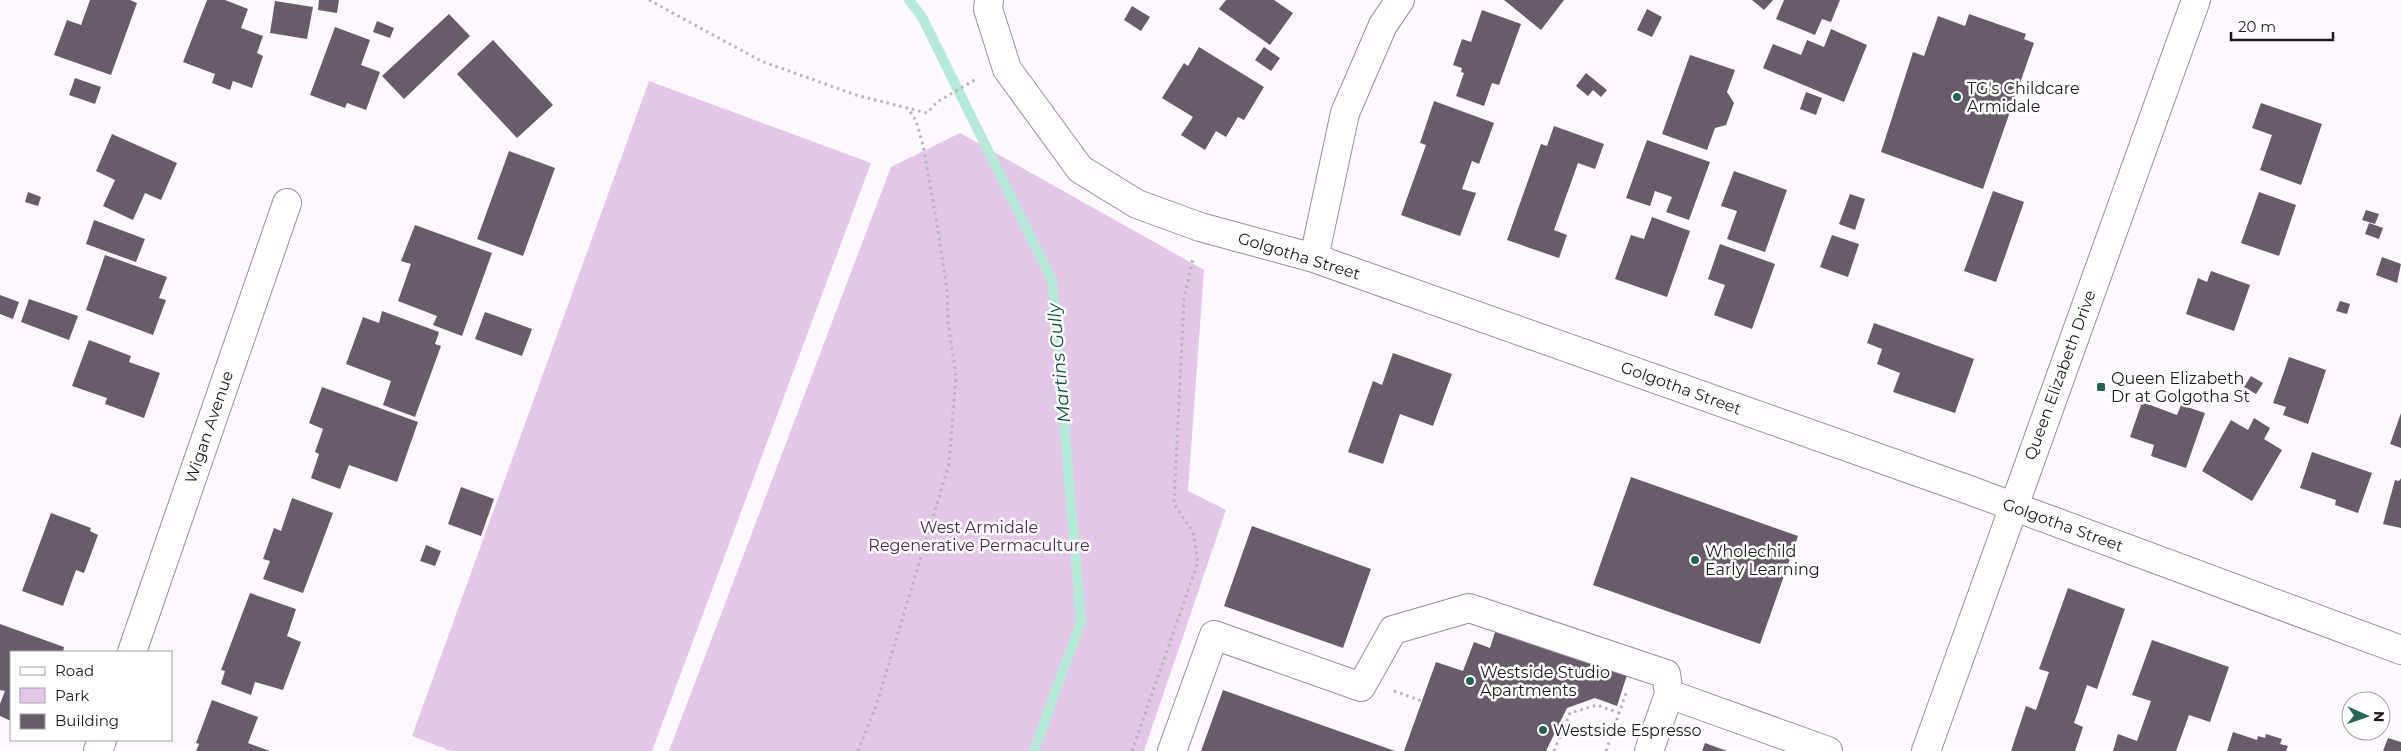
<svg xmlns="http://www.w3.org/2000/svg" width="2401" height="751" font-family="Montserrat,sans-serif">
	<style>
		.green { fill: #e4c6e9 }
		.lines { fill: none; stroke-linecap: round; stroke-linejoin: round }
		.stream { stroke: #b5ead8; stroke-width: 10 }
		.building { fill: #695c6a }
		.minor-casing { stroke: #9a8c9c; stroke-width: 30 }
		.path { stroke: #b9b3ba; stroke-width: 3; stroke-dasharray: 2.5 4; stroke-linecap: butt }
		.minor { stroke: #fff; stroke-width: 28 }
		.poi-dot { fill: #236453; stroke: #fff; stroke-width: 2 }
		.labels { text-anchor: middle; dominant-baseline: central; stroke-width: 5; stroke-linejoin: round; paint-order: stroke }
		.poi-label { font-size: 16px; fill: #1d181e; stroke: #fff; text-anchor: start }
		.street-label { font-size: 16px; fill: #1d181e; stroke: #fff }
		.park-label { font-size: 16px; fill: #4e2754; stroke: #fff }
		.water-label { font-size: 18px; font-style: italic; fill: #044e3e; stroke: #fff }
	</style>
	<rect width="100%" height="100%" fill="#fdf7fe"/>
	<path class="green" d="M649,81L871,163L652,751H451L412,736Z
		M960,133L1204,270L1188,491L1226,510L1144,751H669L891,167Z"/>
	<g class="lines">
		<path class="stream" d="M909,0L922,17L1052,280L1081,621L1034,751"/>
	</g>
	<path class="building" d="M90,0H130L137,3L111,75L54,55L67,20L81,25Z
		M207,0H225L248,9L241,28L263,36L257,53L263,56L252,88L233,81L230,90L212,83L215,74L183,62Z
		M319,0H339L337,13L318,10Z
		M1226,0H1274L1293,13L1270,45L1219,9Z
		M1504,0H1564L1541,30Z
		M1752,0H1773L1764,10Z
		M1784,0H1840L1831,22L1822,19L1815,35L1776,19Z
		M275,1L313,7L307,39L270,33Z
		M1132,6L1150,17L1141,31L1124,20Z
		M1647,9L1662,17L1652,37L1637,30Z
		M1482,10L1521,24L1499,85L1492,83L1484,106L1456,96L1464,73L1461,72L1462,68L1453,65L1462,39L1471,42Z
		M449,14L470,36L404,99L382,76Z
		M1969,14L2026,34L2024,39L2034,43L1983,189L1881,152L1913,52L1924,56L1938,16L1965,26Z
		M377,21L394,28L390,38L373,32Z
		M335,27L370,40L361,65L380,72L366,110L347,103L345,108L310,95Z
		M1831,29L1867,45L1844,102L1763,68L1773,44L1801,55L1807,40L1824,47Z
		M493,40L553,105L517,138L457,74Z
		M1199,47L1264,87L1244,120L1238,117L1226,137L1216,131L1205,150L1181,135L1193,117L1162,98L1184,63L1188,66Z
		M1264,47L1280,58L1271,71L1255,60Z
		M1690,55L1735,70L1727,92L1734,103L1726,125L1715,128L1707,150L1662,134Z
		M1586,73L1607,90L1601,97L1593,90L1588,96L1576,86Z
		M75,78L101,87L95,104L69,95Z
		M1806,92L1822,98L1816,115L1800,109Z
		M1434,101L1494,123L1479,164L1472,161L1462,189L1476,193L1460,236L1401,215L1426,145L1420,143Z
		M2261,103L2322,124L2301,185L2260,170L2272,135L2252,128Z
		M1554,126L1604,144L1595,169L1578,163L1554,230L1567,235L1559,258L1507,240L1541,144L1547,146Z
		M112,134L177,163L161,200L145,193L133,220L103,206L115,180L96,171Z
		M1647,140L1710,162L1689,220L1666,212L1672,197L1655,191L1650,206L1626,198Z
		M509,151L555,168L523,256L477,239Z
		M1734,171L1787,190L1765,252L1727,239L1737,211L1721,206Z
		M1993,191L2024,202L1996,282L1964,271Z
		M28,192L41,197L38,206L25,202Z
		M2259,192L2296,205L2279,256L2241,243Z
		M1850,194L1865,199L1855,230L1839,224Z
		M2366,210L2379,214L2375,224L2362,220Z
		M1652,217L1690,231L1667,297L1615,279L1631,235L1644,239Z
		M94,220L145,239L136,262L86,244Z
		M2369,223L2383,228L2379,239L2365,234Z
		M415,225L492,253L462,336L433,325L437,316L398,301L411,264L401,261Z
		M1832,235L1859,244L1848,277L1820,267Z
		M1720,244L1775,264L1752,329L1714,315L1725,285L1708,279Z
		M105,255L167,277L159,298L166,300L153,335L86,310Z
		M2382,257L2401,264L2397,283L2376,275Z
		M2211,271L2250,285L2234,331L2186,314L2198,278L2207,282Z
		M0,295L19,302L13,319L0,314Z
		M29,299L78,316L69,340L21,322Z
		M2340,301L2350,304L2347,314L2336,311Z
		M382,311L439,332L435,344L441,346L415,417L383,405L391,381L346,364L363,317L379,323Z
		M485,312L532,329L522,356L475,339Z
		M1874,323L1974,359L1955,413L1893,392L1900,373L1877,364L1882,349L1867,343Z
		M89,340L131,356L129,362L160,373L144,418L105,404L107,398L72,386Z
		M1393,353L1452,374L1433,426L1400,414L1383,464L1348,452L1373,381L1382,385Z
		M2289,357L2326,370L2308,424L2283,415L2286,407L2273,403Z
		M2251,376L2263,383L2256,394L2244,387Z
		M322,387L418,422L397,482L349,465L340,489L311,478L319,454L315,452L323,429L309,423Z
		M2142,402L2177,415L2181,405L2205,413L2186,468L2151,456L2154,445L2130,437Z
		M2401,413V448L2390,444Z
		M2254,418L2270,428L2264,439L2282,450L2252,501L2202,471L2231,420L2248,430Z
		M2312,452L2372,473L2358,513L2335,505L2336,500L2300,488Z
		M1631,477L1798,536L1760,644L1593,585Z
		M2401,478V528L2383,524L2395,480L2399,481Z
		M461,487L494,499L481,536L448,524Z
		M292,498L333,513L303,593L263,579L270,561L263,559L274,528L281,531Z
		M51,513L91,528L90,531L98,535L84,573L76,570L63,606L22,591Z
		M1252,526L1371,569L1343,648L1224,606Z
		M426,545L441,551L435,566L420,561Z
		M2068,588L2125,609L2097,689L2087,685L2074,723L2083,727L2075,751H2011L2026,706L2036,710L2049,672L2039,669Z
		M250,593L296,609L287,636L301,642L283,690L255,682L251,695L221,684L225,671L221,670Z
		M0,624L64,647L63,652H11V721L0,716V704L5,691L0,690Z
		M1496,629L1627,675L1617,706L1595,698L1567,708L1546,751H1404L1436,662L1463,671L1474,642L1490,648Z
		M2152,640L2229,667L2210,722L2189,715L2176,751H2113L2118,734L2137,741L2151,701L2132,695Z
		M1223,690L1395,751H1201Z
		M212,700L258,717L248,743L270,751H196L199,744L196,743Z
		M2233,732L2257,740L2258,736L2265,738L2266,734L2282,739L2280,744L2288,746L2286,751H2227Z
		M2388,738L2401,742V751H2383Z
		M1705,743L1727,751H1702Z"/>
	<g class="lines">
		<defs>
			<path id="minor" d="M989,0L988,9L1007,69L1080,169L1137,204L1200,227L1314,258L1969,490L2401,650
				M1314,258L1345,113L1383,25L1400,0
				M132,652L287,203
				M1669,694L1828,751
				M98,751L102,740
				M1172,751L1214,635L1361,687L1393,630L1469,608L1666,674L1669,694L1649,751
				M1926,751L2196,0"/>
		</defs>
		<use href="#minor" class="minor-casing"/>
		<path class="path" d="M649,0L761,61L856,95L927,113L937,102L978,78
			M1394,691L1422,701
			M858,751L876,706L949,464L956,376L948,322L947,289L937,224L923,145L916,121L908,108
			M1132,751L1198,562L1193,532L1174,504L1184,299L1193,258
			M1554,751L1570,713L1597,705L1619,713
			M1606,751L1626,693"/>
		<use href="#minor" class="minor"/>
	</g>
	<g class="poi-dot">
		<circle cx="1957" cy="97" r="5"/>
		<rect x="2096" y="382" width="10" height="10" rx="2.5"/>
		<circle cx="1695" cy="560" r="5"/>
		<circle cx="1470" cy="681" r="5"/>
		<circle cx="1543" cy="730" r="5"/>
	</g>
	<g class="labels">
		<g class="poi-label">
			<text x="1967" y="88">TG's Childcare<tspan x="1967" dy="18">Armidale</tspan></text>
			<text x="2111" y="378">Queen Elizabeth<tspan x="2111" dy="18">Dr at Golgotha St</tspan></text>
			<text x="1705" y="551">Wholechild<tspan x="1705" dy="18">Early Learning</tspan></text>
			<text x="1480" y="672">Westside Studio<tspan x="1480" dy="18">Apartments</tspan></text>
			<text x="1553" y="730">Westside Espresso</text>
		</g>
		<g class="street-label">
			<text transform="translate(1299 256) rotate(17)">Golgotha Street</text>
			<text transform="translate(2060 375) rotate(-70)">Queen Elizabeth Drive</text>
			<text transform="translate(1681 388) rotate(20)">Golgotha Street</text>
			<text transform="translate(209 427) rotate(-71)">Wigan Avenue</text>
			<text transform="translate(2063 525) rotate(20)">Golgotha Street</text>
		</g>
		<g class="park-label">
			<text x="979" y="527">West Armidale<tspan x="979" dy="18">Regenerative Permaculture</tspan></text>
		</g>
		<g class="water-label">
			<text transform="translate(1059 363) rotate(-95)">Martins Gully</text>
		</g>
	</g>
	<rect x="10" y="651" width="162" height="90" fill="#ffffff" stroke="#a5a3a5"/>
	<rect x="20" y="667" width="25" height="8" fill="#ffffff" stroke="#a5a3a5"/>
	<text x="55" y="676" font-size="15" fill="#1d181e">Road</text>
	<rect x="20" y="688" width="25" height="15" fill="#e4c6e9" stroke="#a5a3a5"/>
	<text x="55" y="701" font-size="15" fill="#1d181e">Park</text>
	<rect x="20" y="714" width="25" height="15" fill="#695c6a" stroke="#a5a3a5"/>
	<text x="55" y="726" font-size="15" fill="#1d181e">Building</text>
	<g transform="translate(2366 716) rotate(92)"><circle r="24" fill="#ffffff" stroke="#a5a3a5"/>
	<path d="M0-4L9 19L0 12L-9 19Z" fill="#236453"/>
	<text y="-8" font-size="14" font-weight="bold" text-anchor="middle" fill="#1d181e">N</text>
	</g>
	<path d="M2231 32v8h102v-8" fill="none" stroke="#1d181e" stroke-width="2.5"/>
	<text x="2238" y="32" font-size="15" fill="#1d181e" stroke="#ffffff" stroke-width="4" paint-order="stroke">20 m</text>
</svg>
